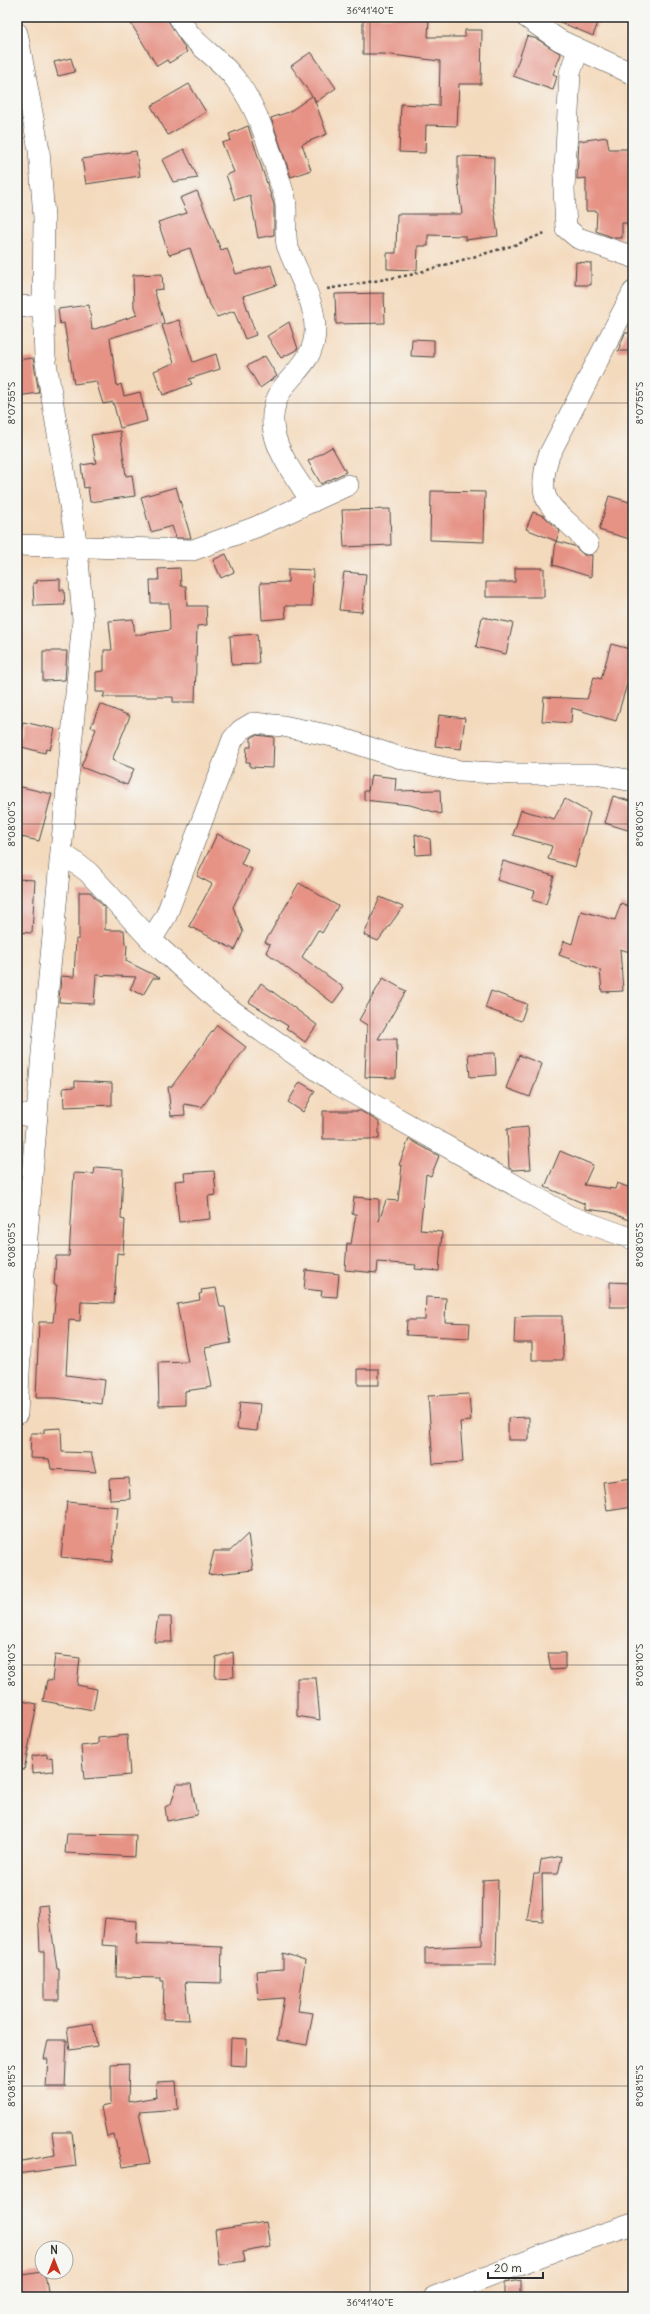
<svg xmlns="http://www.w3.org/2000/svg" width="650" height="2314" font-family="Delius,sans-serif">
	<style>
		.building { fill: #e69386 }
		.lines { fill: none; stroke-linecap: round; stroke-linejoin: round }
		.street-casing { stroke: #494541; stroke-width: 22 }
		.path { stroke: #494541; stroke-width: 2.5; stroke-dasharray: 3 3; stroke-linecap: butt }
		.street { stroke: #fff; stroke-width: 21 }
		.ticks { fill: none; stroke: #2b2b2b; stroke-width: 1; stroke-opacity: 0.45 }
		.neatline { fill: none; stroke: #2b2b2b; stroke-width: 1.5 }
		.ticks-label { font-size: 10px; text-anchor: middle; fill: #2b2b2b }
	</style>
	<rect width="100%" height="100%" fill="#f6f6f2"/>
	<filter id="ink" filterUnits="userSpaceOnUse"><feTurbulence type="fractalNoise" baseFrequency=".025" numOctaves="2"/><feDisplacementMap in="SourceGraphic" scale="8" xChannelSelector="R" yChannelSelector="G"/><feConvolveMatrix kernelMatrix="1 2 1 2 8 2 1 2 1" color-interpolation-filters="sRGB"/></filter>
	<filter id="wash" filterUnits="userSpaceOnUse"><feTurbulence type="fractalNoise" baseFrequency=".012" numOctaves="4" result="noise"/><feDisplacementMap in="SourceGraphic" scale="16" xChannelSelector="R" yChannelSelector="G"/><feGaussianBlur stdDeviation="0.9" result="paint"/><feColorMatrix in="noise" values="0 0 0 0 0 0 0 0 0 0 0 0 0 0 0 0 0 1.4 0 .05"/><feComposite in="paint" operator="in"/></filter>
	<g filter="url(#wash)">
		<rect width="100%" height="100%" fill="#f4dabd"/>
		<g id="blocks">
			<path class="building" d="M127,17H166L187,52L169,63L167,60L157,66Z
				M363,17H429L428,37H465V30H482L481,84H459L457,126L426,125L425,153L399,152L401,104L439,106L440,61L384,54H363Z
				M548,17H600L593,36Z
				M527,36L537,39L561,54L553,74L557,76L553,90L513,76Z
				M311,52L336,88L316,102L313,96L327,134L302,144L311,170L291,177L271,118L289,112L312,96L291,66Z
				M71,58L75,72L58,76L54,62Z
				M189,84L206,112L168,135L151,106Z
				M248,126L274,205V235L258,238L250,195L235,200L226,175L234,172L222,143L231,140L229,134Z
				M607,137L609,149H633L632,223H622V238H614L596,231L597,211H586V178L577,179L579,141Z
				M184,149L198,178L173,182L162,160Z
				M136,151L140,176L86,184L82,159Z
				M458,156L494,157L493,201L498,236L465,240V236L428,235V246H418L417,270L387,269V253H396L397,214H462L458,181Z
				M197,191L221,250L227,248L236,274L271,265L277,285L243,296L256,335L245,339L234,311L217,317L207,299L190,248L169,255L158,222L187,213L180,198Z
				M576,262L591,263V285H575Z
				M162,274L163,289L154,290L164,322L110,338L117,386L121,384L124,396L140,392L147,421L120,428L113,402L103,404L96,381L74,384L64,323L60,324L58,309L89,305L92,330L137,315L134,307L133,275Z
				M384,293L385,323L336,324L335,294Z
				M179,320L193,362L216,354L220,369L189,379L192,384L163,395L154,371L174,363L162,325Z
				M289,322L298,349L281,358L267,336Z
				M625,333H633V351H618Z
				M412,339L434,340V357L411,356Z
				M265,356L277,376L260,388L247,366Z
				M33,358L39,393L17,396V360Z
				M120,431L126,476L132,475L135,496L90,502L88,487L84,488L81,465L96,463L91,435Z
				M332,447L346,472L321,484L308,461Z
				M176,487L191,538H176L172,526L151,532L141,497Z
				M431,491L485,492L484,542L430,540Z
				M609,496L633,503V540L599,530Z
				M390,509L391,545L344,547L342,510Z
				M533,512L544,516L560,531L556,541L526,529Z
				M556,541L574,546L584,555H592L591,577L553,565Z
				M226,554L234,572L221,578L213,560Z
				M180,568L181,586H186L187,606H206L207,625L197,626L195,702H173V697H103L105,692H96V672L104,671V650H112L109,621L133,619L135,635L170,630L169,603H151L150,580H159L158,569Z
				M515,568H544V597H486V582H515Z
				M288,569L313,570L312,606H285L286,618L262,620L260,583L288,582Z
				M344,572L366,574L362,612L339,610Z
				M60,579V590H64L65,605L34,606L33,583H37V580Z
				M482,617L513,623L506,654L476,647Z
				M257,634L259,664L232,665L230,636Z
				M611,644L633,650V664L616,721L572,708L571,723L542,721L544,697L587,699L594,677L601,679Z
				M43,651H67L65,680L43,681Z
				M100,704L130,716L112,760L134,769L127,785L81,767L96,729L91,727Z
				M439,715L465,718L461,749L435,746Z
				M23,722L55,729L50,750L46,749L45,753L18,746Z
				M256,735L274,737L273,768L250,767V762H246L247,747H251V738Z
				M371,775L396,778L395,791L440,790L441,814L410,805L364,800V791H368Z
				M17,786L52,794L39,841L17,836Z
				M613,796L633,802V823L631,831L605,823Z
				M565,799L590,813L575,867L548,859L552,846L513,835L521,810L554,819Z
				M217,834L248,849L241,864L252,869L233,907L243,932L235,950L189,926L212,884L197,876Z
				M415,834L430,839L431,854L416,855Z
				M503,861L554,876L546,904L532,900L535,891L497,880Z
				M17,879L35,880L32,933L17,932Z
				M299,883L338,906L322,933L318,930L302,957L344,988L333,1003L266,952L270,945L265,942Z
				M79,892H90L105,908V930H124L125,944L127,945L126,961L160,978H153L143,995L130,989L136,977L96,975L94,1004L59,1002L61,976L74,977L76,939H79Z
				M380,897L403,907L378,941L364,935Z
				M621,903L633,908V953L620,949L623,991L602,992L600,970L559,955L564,941L572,944L581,911L615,920Z
				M383,978L406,991L378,1039H397L396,1078L365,1077L367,1025L359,1020Z
				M261,983L317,1025L305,1042L286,1028L288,1026L249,1002Z
				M491,991L527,1004L521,1021L485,1008Z
				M217,1025L246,1047L202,1107L184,1104L185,1115L171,1116L168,1087L172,1086Z
				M495,1053L496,1075L470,1077L468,1054Z
				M519,1055L542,1064L530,1097L506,1088Z
				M75,1081L112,1083V1105L64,1107L63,1088L75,1087Z
				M300,1082L315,1091L303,1112L288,1102Z
				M323,1111H361L379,1122V1139H323Z
				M528,1127L531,1169L513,1170L509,1168L507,1129Z
				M409,1139L439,1156L431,1176L426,1174L420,1230L442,1232L439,1271L415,1269L416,1265L378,1262L377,1273L345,1270L347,1243L351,1244L356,1214H352L354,1197L379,1199V1221L386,1200L398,1201L402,1166L399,1165Z
				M560,1151L593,1165L584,1185L615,1189L617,1183L633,1189V1222L610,1212L585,1209V1204L545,1187Z
				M95,1167L123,1169L121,1219L125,1220L123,1254L117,1253L114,1303L81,1302L80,1321L69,1320L66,1375L105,1380L102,1404L55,1398H36L39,1322H53L57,1285H54L56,1256H69L74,1173L94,1174Z
				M214,1171L216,1195L208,1196L210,1219L179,1222L175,1181L185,1180L184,1173Z
				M306,1270L339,1274L337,1297L321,1296L322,1291L304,1289Z
				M610,1282L633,1283V1307H610Z
				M216,1288L220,1307H225L231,1343L205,1348L212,1387L185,1391V1405L159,1406L158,1363L188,1362L177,1304L200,1300L199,1294L202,1293L201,1290Z
				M426,1297L446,1298L445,1322L470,1323L469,1338L406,1335L407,1320H425Z
				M532,1316H562L563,1360H532V1343H514L515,1317Z
				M358,1369H379V1385H358Z
				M469,1394L471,1421L460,1422L463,1462L433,1464L428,1396Z
				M240,1402L260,1404L257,1431L237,1429Z
				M529,1417V1440H508V1418Z
				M61,1428L62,1452L91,1453L96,1472L51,1469L49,1459L30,1458L31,1433H44V1429Z
				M129,1478L130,1499L110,1500L109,1479Z
				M633,1478V1507L607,1511L603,1482Z
				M67,1502L118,1507L112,1562L61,1557Z
				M248,1534L253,1570L208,1575L214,1551H230Z
				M158,1617H171L172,1642H154Z
				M233,1652L234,1677L215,1678L216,1657Z
				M548,1653H565V1669L551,1670Z
				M55,1655L80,1658L77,1685L97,1689L93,1710L43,1701L47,1680L52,1681Z
				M297,1678H316L320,1720L297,1716Z
				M17,1700L37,1704L24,1770L17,1769Z
				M127,1735L130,1775L84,1779L81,1746L98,1744V1738Z
				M47,1754V1758L52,1757L53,1771L33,1773L32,1756Z
				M177,1784H191L197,1815L167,1821L165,1807L171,1804Z
				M67,1834L136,1835L135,1857L65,1853Z
				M562,1856L558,1874H542L543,1921L527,1920L534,1874H539L541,1860Z
				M498,1879L496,1965H425V1948L482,1945L483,1880Z
				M48,1905L57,1969H59V2000H44V1951H40L38,1906Z
				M105,1918L137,1921L136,1944L222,1947L221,1983L185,1982L189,2020L163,2019L164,1981H161V1978L116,1977L117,1946L102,1945Z
				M283,1953L305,1960L298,2011L313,2013L307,2045L277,2040L284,1998L258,2000L256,1971L283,1969Z
				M93,2023L97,2046L70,2050L67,2027Z
				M231,2038L247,2039L246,2066L230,2065Z
				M48,2040H67L65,2087H46L48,2059H44Z
				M129,2063L128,2102L157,2097L156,2082L176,2081L178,2109L139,2112L150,2163L122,2167L114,2135L107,2137L101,2107L111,2105V2064Z
				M52,2132H72L76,2166L17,2174V2162L55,2155Z
				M266,2222L270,2247L243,2252L245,2261L219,2265L215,2230Z
				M42,2272V2275L45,2274L49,2297H17V2276Z
				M521,2280V2295L504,2296V2283Z"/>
		</g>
	</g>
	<g filter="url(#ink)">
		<use href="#blocks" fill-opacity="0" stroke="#494541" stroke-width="1"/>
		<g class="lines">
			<defs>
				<path id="street" d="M179,17C192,46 218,55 236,80C262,114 272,158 285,198C288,214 284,229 287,245C298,276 320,307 314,341C310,360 297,370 286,384C253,425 289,467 312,502
					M526,17L559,40L633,74
					M17,33L39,150L44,218L43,305L45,357L77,547L83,620L43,1041L24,1273L17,1414
					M578,50L570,73L564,189L566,228L578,238L633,257
					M17,307L43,305
					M588,544C558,506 532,510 549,455L633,292
					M17,545L193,550L256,527L348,485
					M61,852L88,872L151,940L217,1000L337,1084L569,1216L633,1239
					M151,940L166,916L233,739L241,730L253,723L283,726L337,737L404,759L460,771L514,774H595L633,781
					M17,1114L37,1117
					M434,2297L567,2246L633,2224"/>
			</defs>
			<use href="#street" class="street-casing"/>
			<path class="path" d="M327,289L410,275L518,244L547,232"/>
			<use href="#street" class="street"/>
		</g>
	</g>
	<path class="ticks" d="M370,17V2297M17,403H633M17,824H633M17,1245H633M17,1665H633M17,2086H633"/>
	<rect width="650" height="2314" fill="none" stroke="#f6f6f2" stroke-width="44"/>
	<g transform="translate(54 2260)"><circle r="19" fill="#f6f6f2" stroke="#a5a5a2"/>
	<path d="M0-3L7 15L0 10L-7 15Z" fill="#c8321e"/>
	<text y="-6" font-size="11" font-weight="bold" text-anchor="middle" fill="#2b2b2b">N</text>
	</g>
	<path d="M488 2272v6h55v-6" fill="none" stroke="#2b2b2b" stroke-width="2"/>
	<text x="494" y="2272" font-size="12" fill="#2b2b2b" stroke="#f6f6f2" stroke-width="3" paint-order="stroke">20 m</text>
	<rect x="22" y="22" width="606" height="2270" class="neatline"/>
	<g class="ticks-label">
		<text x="370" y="14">36°41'40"E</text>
		<text transform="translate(11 403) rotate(-90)" y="4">8°07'55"S</text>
		<text transform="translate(639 403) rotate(-90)" y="4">8°07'55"S</text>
		<text transform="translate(11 824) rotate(-90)" y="4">8°08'00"S</text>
		<text transform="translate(639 824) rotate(-90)" y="4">8°08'00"S</text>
		<text transform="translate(11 1245) rotate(-90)" y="4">8°08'05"S</text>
		<text transform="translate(639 1245) rotate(-90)" y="4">8°08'05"S</text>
		<text transform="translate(11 1665) rotate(-90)" y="4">8°08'10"S</text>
		<text transform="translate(639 1665) rotate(-90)" y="4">8°08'10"S</text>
		<text transform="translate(11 2086) rotate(-90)" y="4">8°08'15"S</text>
		<text transform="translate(639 2086) rotate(-90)" y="4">8°08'15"S</text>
		<text x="370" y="2306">36°41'40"E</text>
	</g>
</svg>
